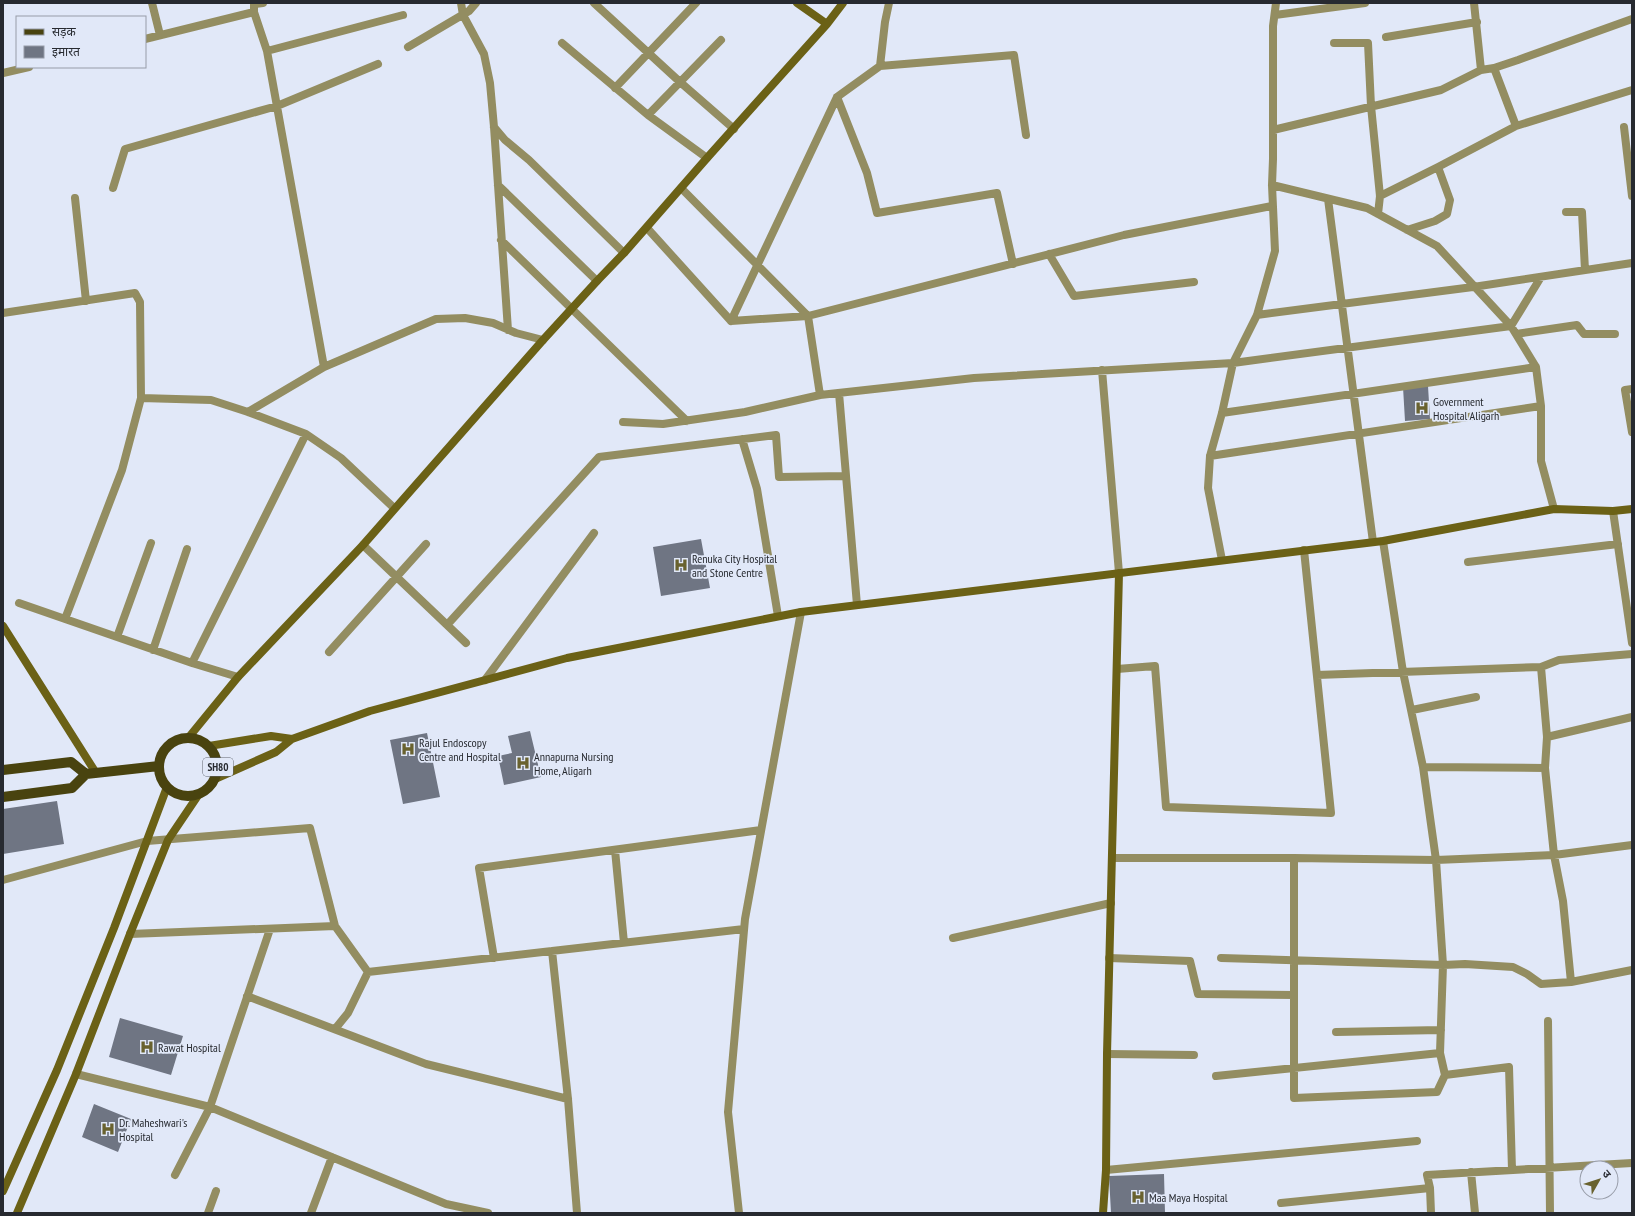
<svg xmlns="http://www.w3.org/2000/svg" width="1635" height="1216" font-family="'PT Sans Narrow','Noto Sans Devanagari',sans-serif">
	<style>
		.building { fill: #6f7583 }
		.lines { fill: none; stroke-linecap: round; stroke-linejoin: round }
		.street { stroke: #938d61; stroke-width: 8 }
		.secondary { stroke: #6b6116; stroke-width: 8 }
		.primary { stroke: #49430f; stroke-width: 10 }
		.labels { text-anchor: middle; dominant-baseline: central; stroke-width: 3.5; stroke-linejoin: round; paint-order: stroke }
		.shield { fill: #e1e8f8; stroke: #5f636c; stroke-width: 1 }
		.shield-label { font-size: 11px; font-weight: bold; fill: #272a30 }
		.poi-label { font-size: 12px; fill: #272a30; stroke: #e1e8f8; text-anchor: start }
	</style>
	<rect width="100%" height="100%" fill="#e1e8f8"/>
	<path class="building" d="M1428,386L1430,419L1405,421L1403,387Z
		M701,539L710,588L661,596L653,547Z
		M530,731L541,777L504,785L498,756L512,753L508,736Z
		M427,733L440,797L403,804L390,740Z
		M57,801L64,844L3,854V809Z
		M120,1018L183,1036L171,1075L109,1057Z
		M94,1104L131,1119L118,1152L82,1137Z
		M1164,1174L1165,1213H1111L1109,1176Z"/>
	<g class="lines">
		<path class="street" d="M152,3L160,35
			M254,3V12L267,51L324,367L436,319L465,318L493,323L516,333L543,340
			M461,3L463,15L484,54L490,83L494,127L508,330
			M594,3L680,82L734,129
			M1474,3L1481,70
			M255,4L263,3
			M1275,15L1365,3
			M1386,37L1477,22
			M145,39L254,12
			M562,43L648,115L707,158
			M1334,43H1368L1371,106L1380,196L1378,214
			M408,47L469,11L476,3
			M267,51L403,15
			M880,66L1014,55L1026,135
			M1494,68L1516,126
			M3,73L29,67
			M615,88L696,3
			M837,97L867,173L877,213L997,193L1013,264
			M648,115L721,40
			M494,127L505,140L529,160L624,253
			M1624,127L1632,196
			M1273,130L1441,90L1481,70L1494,68L1518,60L1632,19
			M498,185L597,281
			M1272,185L1367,208L1437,246L1511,326L1536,367L1541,406V461L1554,509
			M113,188L125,149L277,106L378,64
			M681,188L808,316L820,395
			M1380,196L1438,167L1516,126L1632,90
			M75,198L86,301
			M1328,199L1373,542
			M1566,212H1582L1585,270
			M647,228L731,321L837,97L880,66L885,22L889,3
			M1407,230L1435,221L1447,214L1450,200L1438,167
			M501,240L687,421
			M1049,254L1074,296L1194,282
			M3,313L135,293L140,302L141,398L122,470L65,619
			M1257,315L1473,287L1632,263
			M731,321L808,316L1124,235L1272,206
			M1516,334L1577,325L1584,334H1615
			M1102,370L1119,573
			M1632,389L1625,390L1632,432
			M839,393L857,605
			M141,398L211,400L248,412L306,434L341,458L394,508
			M248,412L324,367
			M1222,413L1536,367
			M623,422L663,424L745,412L820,395L974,378L1233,363L1511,326L1541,277
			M742,439L757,489L778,616
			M1210,456L1541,406
			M1613,511L1632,643
			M363,545L466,643
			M1222,560L1208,488L1210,456L1222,413L1233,363L1257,315L1275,251L1272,185L1273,159V26L1276,3
			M1468,562L1618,544
			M19,603L192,663L238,677
			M447,625L599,457L776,435L779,477L846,476
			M117,637L151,543
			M153,650L187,549
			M329,652L426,544
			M192,663L306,434
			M1541,667L1559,660L1632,654
			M1117,669L1155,666L1166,807L1331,813L1304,550
			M1317,675L1541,667L1547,737L1545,768L1554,855L1563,901L1571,982
			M485,680L594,533
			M1412,710L1476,697
			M1547,737L1632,717
			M1423,767L1545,768
			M615,850L624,943
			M1112,858H1294L1436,860L1554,855L1632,845
			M1294,858V1098L1437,1092L1445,1075L1440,1053L1443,965L1436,860L1423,767L1403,672L1383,541
			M3,880L147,841L310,828L335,926
			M130,934L335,926L368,972L744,929
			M953,938L1111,903
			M552,951L568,1099L577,1213
			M494,958L479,868L761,830
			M1109,958L1190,961L1198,994L1294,995
			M1221,958L1443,965L1465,964L1513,967L1527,974L1541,984L1571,982L1632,970
			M247,996L426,1064L568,1099
			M1548,1021L1550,1213
			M335,1029L348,1013L368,972
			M1336,1032L1441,1030
			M1107,1054L1194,1055
			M76,1074L210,1107L446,1204L488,1213
			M1445,1075L1509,1067L1512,1170
			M1216,1076L1440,1053
			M1106,1170L1417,1141
			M1471,1172L1475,1213
			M175,1175L210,1107L270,929
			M1430,1188L1431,1213
			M1281,1203L1430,1188L1427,1175L1632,1163
			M208,1213L216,1191
			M311,1213L332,1157
			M739,1213L728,1112L745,919L801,612"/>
		<path class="secondary" d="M797,3L827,24
			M3,626L96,773
			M189,737L238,677L363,545L543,340L597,281L624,253L707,158L827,24L843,3
			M209,746L271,736L292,739
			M215,779L276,752L292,739L370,711L567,658L801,612L1383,541L1554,509L1613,511L1632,509
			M3,1191L57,1070L114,928L167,787
			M17,1213L76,1074L130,934L168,840L199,794
			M1103,1213L1106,1170L1107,1054L1119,573"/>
		<path class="primary" d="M159 767a29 29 0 1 1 58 0a29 29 0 1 1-58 0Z
			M3,770L71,762L86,774
			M3,797L72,788L86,774L159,766"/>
	</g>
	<defs>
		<symbol id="hospital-bare" viewBox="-9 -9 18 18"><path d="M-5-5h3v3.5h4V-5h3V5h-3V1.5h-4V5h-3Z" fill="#69622f" stroke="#e1e8f8" stroke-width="2.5" paint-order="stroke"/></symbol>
	</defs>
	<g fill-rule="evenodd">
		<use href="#hospital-bare" x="1412" y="398" width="20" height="20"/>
		<use href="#hospital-bare" x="671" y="555" width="20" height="20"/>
		<use href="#hospital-bare" x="398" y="739" width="20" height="20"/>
		<use href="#hospital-bare" x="513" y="753" width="20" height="20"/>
		<use href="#hospital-bare" x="137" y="1037" width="20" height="20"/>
		<use href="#hospital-bare" x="98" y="1119" width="20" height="20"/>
		<use href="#hospital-bare" x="1128" y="1187" width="20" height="20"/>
	</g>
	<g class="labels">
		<rect class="shield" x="203" y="758" width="30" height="18" rx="3"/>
		<g class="shield-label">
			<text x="218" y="767">SH80</text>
		</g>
		<g class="poi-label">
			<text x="1433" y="401">Government<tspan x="1433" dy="14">Hospital Aligarh</tspan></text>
			<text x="692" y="558">Renuka City Hospital<tspan x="692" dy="14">and Stone Centre</tspan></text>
			<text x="419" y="742">Rajul Endoscopy<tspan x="419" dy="14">Centre and Hospital</tspan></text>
			<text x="534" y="756">Annapurna Nursing<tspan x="534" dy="14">Home, Aligarh</tspan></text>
			<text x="158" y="1047">Rawat Hospital</text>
			<text x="119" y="1122">Dr. Maheshwari's<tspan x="119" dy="14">Hospital</tspan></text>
			<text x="1149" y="1197">Maa Maya Hospital</text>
		</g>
	</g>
	<rect width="1635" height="1216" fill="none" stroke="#272a30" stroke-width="8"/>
	<rect x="16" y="16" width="130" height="52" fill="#e1e8f8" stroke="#979ca8"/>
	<rect x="24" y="29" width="20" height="6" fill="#49430f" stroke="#979ca8"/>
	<text x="52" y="36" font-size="12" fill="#272a30">सड़क</text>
	<rect x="24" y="46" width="20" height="12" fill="#6f7583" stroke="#979ca8"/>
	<text x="52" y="56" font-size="12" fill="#272a30">इमारत</text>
	<g transform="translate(1599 1180) rotate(51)"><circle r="19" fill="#e1e8f8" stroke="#979ca8"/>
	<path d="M0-3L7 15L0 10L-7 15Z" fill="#69622f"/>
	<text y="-6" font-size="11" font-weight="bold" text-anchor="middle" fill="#272a30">उ</text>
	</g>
</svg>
